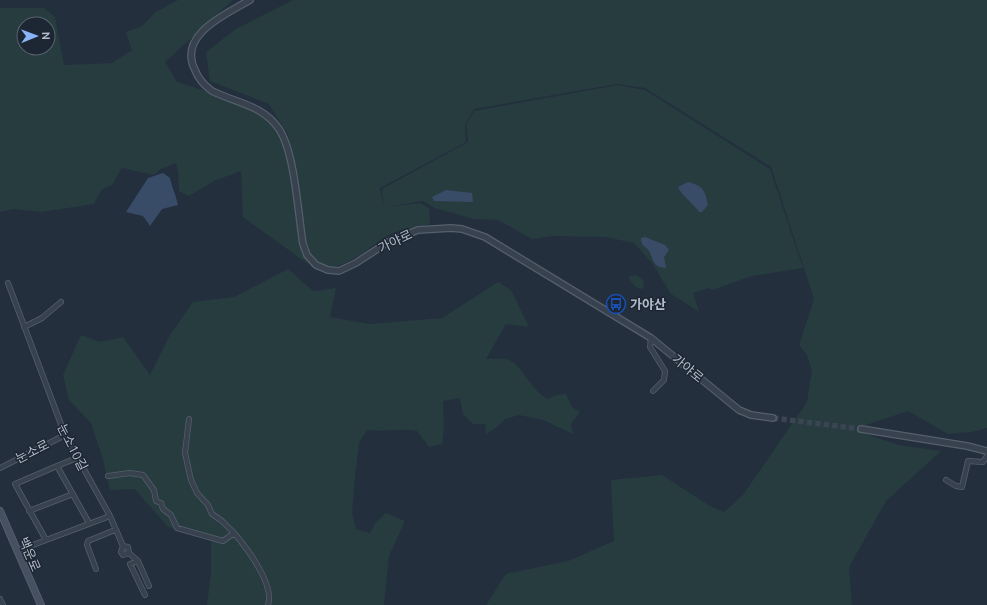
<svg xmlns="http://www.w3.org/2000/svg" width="987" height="605" font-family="Ubuntu,'Noto Sans KR',sans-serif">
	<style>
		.green { fill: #263c3f; fill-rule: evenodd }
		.water { fill: #394c67 }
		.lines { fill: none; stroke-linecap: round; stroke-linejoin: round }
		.tertiary-tunnel { stroke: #3a4453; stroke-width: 5.5; stroke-dasharray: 5.5 3; stroke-linecap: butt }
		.minor-casing { stroke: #565f6c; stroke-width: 6 }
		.tertiary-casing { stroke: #565f6c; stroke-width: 8 }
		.secondary-casing { stroke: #565f6c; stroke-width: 8 }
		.minor { stroke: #38414e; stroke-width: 4.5 }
		.tertiary { stroke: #38414e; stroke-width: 5.5 }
		.secondary { stroke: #465061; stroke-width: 6 }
		.labels { text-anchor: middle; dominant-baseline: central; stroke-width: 3; stroke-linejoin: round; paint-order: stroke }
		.street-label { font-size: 13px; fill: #b4bcc9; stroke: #1d2633 }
		.poi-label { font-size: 13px; font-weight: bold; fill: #b4bcc9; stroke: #1d2633; text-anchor: start }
	</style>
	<rect width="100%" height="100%" fill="#242f3e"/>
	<path class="green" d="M178,0H233L165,62L177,82C204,90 255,106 274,126C293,148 294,211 299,241C301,249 305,256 308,264L243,217L241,171L214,181L189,196L179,191L178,171L176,163L161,169L154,175L122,168L112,185L102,189L94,204L41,212L14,209L0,212V8H44L55,17L64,65L112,63L132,50L126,32L142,26L156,12ZM24,24H48V48H24Z
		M293,0H987V428L972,432L948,434L908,411L863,426L857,431L898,445L941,451L886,501L849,567L852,605H486L506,574L568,561L614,541L611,480L662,475L710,506L724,512L743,495L807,402L812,370L807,355L799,345L814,299L771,167L645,88L617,84L474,109L465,124L466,142L380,188L384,207L382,189L468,142L466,124L474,111L618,85L645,90L770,169L803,268L752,276L712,290L709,288L693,293L699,312L671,294L652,263L634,243L605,237L552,236L532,239L498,220L474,219L435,208L423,201L386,207L420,203L429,208L430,224C418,227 402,228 391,234C363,248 327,294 306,243L288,135L269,104L210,81L206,52L236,29Z
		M288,269L313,291L336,288L330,317L369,324L442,318L498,282L511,290L529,327L506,324L486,359C494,359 504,357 511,361C524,368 531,391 548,399L556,395L566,394L572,407L580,412L571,424L573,434L543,420L519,415L505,419L496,428L486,434L485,424H473L463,414L460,398L443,401L444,428L442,444L429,447L417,431C399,428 384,432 367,430L359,443L355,477L352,513L356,529L370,533L376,522L386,513L405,521L389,556L384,605H207L211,573V539L168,527L135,489L110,490L102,456L91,423L69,400L63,375L81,335L100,342L123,337L150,375L170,335L193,302L234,297Z
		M636,275L644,281L643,289C635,288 631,284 629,276Z"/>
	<path class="water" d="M163,173L170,178C172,188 176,195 178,205L162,209L150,226L143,216L126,212L148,178Z
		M688,182C704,186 705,191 708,205L702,212H699C693,203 682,196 678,187Z
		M446,190L472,193L473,202L434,201L432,197Z
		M645,237L665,245L669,250L664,257L666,268C652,267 654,260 649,251C645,245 641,247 641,238Z"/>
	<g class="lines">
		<path class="tertiary-tunnel" d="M773,418L861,429"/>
		<defs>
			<path id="minor" d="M8,283L65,435L110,516L123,546L121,552L123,555L129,553L128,547L123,546
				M24,327L42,318L61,302
				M651,338L650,347L665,371L664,380L653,391
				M189,419L185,453L191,480L197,493L208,505L212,514L222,521L234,533
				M57,466L77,458
				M0,468L65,435
				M108,476L130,473L143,475L154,490L156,501L161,503L163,509L171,515L177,528L223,541L234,533C247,548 275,585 268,605
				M946,480L956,486L962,487L968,461L983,462L987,456
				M29,511L73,494
				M46,540L15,484L57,466L89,523
				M17,551L110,516
				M129,553L138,561L149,586
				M138,561L130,564L145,595
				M96,569L87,545L88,541L115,530
				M0,599L3,605"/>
			<path id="tertiary" d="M250,0C226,14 177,35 195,70C198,78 205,86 212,91C236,103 263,105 279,129C295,153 298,214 303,244L307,255L316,265L328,270L339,271L356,263L388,242L418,230L451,228L462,229L485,237L651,338L739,410L751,415L773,418
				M861,429L967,446L987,451"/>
			<path id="secondary" d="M0,511L41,605"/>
		</defs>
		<use href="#minor" class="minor-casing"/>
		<use href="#tertiary" class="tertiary-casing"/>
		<use href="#secondary" class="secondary-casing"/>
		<use href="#minor" class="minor"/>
		<use href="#tertiary" class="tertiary"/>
		<use href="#secondary" class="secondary"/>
	</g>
	<defs>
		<symbol id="bus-ring" viewBox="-11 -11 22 22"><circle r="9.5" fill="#1d2633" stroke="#1a4fb4" stroke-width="1.5"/><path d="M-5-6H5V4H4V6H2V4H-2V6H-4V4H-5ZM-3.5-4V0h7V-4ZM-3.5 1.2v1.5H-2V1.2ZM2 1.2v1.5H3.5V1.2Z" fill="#1a4fb4"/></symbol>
	</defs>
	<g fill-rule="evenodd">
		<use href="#bus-ring" x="605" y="293" width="22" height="22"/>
	</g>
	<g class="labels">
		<g class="street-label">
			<text transform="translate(395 241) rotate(-26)">가야로</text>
			<text transform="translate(688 368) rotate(39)">가야로</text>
			<text transform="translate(73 447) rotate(63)">눈소10길</text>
			<text transform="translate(32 451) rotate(-27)">눈소로</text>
			<text transform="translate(30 554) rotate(67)">백운로</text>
		</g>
		<g class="poi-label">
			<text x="630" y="304">가야산</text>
		</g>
	</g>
	<g transform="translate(36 36) rotate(89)"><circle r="19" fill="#1d2633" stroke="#59626f"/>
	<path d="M0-3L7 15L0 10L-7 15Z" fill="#8ab4f8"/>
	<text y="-6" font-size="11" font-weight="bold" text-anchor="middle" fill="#b4bcc9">N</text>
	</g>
</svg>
